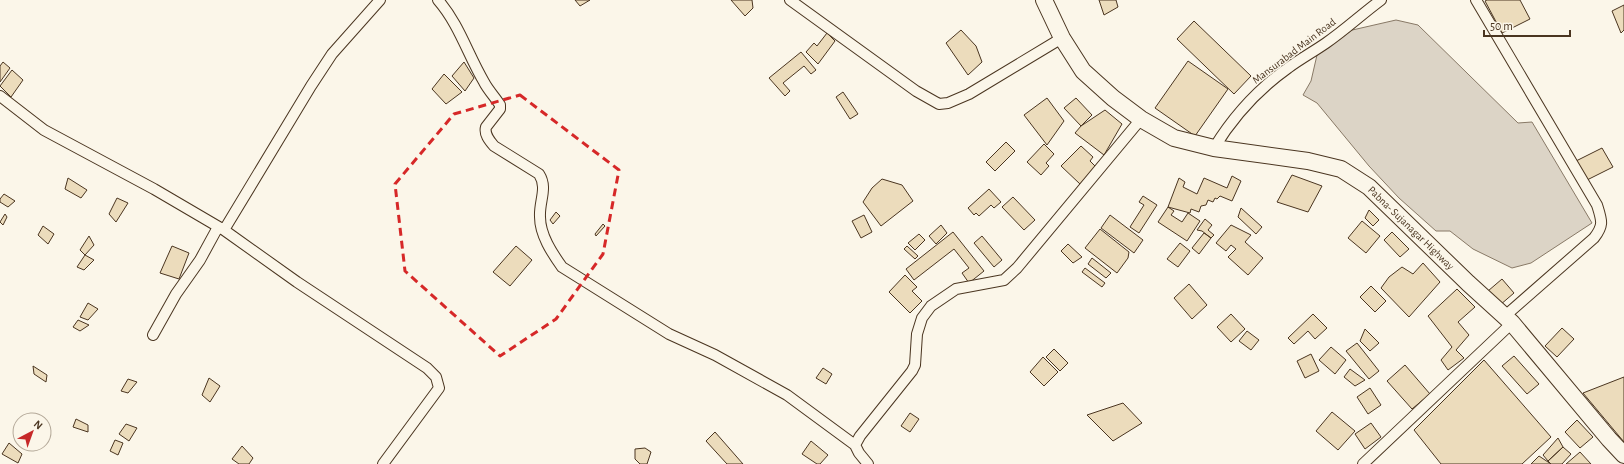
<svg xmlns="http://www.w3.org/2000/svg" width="1624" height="464" font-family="'Alegreya Sans',sans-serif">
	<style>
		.water { fill: #dcd4c6; stroke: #887966 }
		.building { fill: #ecdcbc; stroke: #4a3520 }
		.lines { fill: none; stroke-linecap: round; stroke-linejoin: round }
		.street-casing { stroke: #4a3520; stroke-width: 12 }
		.primary-casing { stroke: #4a3520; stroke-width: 18 }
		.street { stroke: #fbf6e9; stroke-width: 10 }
		.primary { stroke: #fbf6e9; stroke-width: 16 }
		.marked { fill: none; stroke: #d62828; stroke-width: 3; stroke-dasharray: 8 5; stroke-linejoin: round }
		.labels { text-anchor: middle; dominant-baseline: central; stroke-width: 3; stroke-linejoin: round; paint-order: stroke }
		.street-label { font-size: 11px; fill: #4a3520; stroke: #fbf6e9 }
	</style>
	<rect width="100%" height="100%" fill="#fbf6e9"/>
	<path class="water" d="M1396,20L1418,25L1518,123L1532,122L1592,223L1531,263L1512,268L1473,249L1450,231H1436L1399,198L1369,166L1317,103L1303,95L1311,81L1317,55L1348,31Z"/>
	<path class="building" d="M575,0H590L580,6Z
		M731,0H752L753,8L745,16Z
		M1099,0H1116L1118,7L1104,15Z
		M1487,0H1520L1530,19L1502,33L1485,1Z
		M1624,5V30L1621,33L1612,11Z
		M1194,21L1251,76L1234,94L1177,39Z
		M961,30L976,46L982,62L968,75L946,43Z
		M827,33L835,41L818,64L806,52L814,43L817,46Z
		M801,52L816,70L811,74L804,66L783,83L790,91L785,96L769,78Z
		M1188,61L1228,89L1195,136L1155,108Z
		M3,62L10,68L0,82V66Z
		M464,62L474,78L465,91L452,76Z
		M12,70L23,80L11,97L0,86Z
		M444,74L462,92L446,104L432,89Z
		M843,92L858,114L850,119L836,97Z
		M1047,98L1064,121L1047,145L1024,115Z
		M1076,98L1092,115L1081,126L1064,108Z
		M1105,110L1122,124L1104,155L1075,133L1081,126Z
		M1006,142L1015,151L995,171L986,162Z
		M1044,144L1054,154L1046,163L1049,166L1041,175L1027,162Z
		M1081,146L1093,157L1090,161L1096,167L1080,184L1061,166Z
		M1602,148L1613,167L1587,180L1576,161Z
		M1292,175L1322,186L1308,212L1277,202Z
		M1232,176L1241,181L1232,201L1220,196L1217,199L1215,198L1213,202L1208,200L1206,205L1201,206L1199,212L1191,209L1190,213L1168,207L1179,178L1185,182L1183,187L1197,194L1204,178L1227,188Z
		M68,178L87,190L81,198L65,189Z
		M882,179L902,185L913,201L881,226L863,202L872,188Z
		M989,189L1001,202L994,208L991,205L979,216L976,213L974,215L968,208Z
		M4,194L15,201L8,207L0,202V199Z
		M1143,196L1157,205L1139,233L1130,227L1144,205L1139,202Z
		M1013,197L1035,220L1024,230L1002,207Z
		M117,198L128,203L116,222L109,214Z
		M1168,207L1174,211L1171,215L1182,222L1188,213L1200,221L1187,241L1158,222Z
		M1241,208L1262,227L1256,234L1238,217Z
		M1369,210L1379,220L1373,226L1365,218Z
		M556,212L560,216L553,224L550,220Z
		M5,214L7,217L3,225L0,222Z
		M864,215L872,232L861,238L852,221Z
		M1110,215L1143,240L1134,253L1101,228Z
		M1205,219L1212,225L1208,230L1214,235L1211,238L1202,231L1197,230Z
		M1362,221L1380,236L1366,253L1348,238Z
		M603,224L605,226L596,236L595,234Z
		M941,225L947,233L936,244L929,236Z
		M1231,225L1251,235L1245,242L1263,258L1248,275L1228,257L1236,249L1231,245L1226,251L1216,243Z
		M43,226L54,234L48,244L38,235Z
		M1100,229L1129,252L1128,258L1117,273L1085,248Z
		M953,232L984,271L969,283L962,273L969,268L954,249L914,280L906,269Z
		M1392,232L1409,249L1400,257L1384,240Z
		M1204,233L1211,238L1199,254L1192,248Z
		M919,234L925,240L915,250L908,243Z
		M89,236L94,245L85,255L80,250Z
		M982,236L1002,260L994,267L974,243Z
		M1180,243L1190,251L1178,267L1167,259Z
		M1068,244L1082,257L1073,263L1061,251Z
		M172,246L189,253L179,279L160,273Z
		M516,246L532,260L510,286L493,272Z
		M907,246L918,256L915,259L904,249Z
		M85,255L94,260L84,270L77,267Z
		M1092,258L1111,273L1106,278L1088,264Z
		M1423,263L1440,282L1409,317L1381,288L1389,277L1402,267L1413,274Z
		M1085,268L1105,283L1102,287L1082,272Z
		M905,275L917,287L912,291L922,301L910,313L889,292Z
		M1502,279L1514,293L1500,305L1488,291Z
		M1189,284L1207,305L1192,319L1174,298Z
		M1371,286L1386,301L1375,312L1360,297Z
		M1457,289L1475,307L1458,322L1469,335L1456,350L1464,358L1448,370L1441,360L1452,347L1428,316Z
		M88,303L98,309L88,320L80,317Z
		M1231,314L1245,329L1231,342L1217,327Z
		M1313,314L1327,328L1315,339L1308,331L1294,344L1288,338Z
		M78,320L89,325L80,331L73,327Z
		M1562,328L1574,339L1557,357L1545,346Z
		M1365,329L1379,343L1370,351L1360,341Z
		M1247,331L1259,340L1251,350L1239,341Z
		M1357,343L1379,371L1369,379L1346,351Z
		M1331,347L1346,360L1335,374L1319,360Z
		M1054,349L1068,363L1060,371L1046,357Z
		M1311,354L1319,371L1305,378L1297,361Z
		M1514,356L1539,384L1527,394L1502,366Z
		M1043,357L1058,372L1044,386L1030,372Z
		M1484,360L1551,437L1522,464H1441L1414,430Z
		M1405,365L1430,394L1412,409L1387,381Z
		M33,366L47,375L46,382L34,374Z
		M823,368L832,374L826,384L816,378Z
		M1350,369L1365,380L1355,386L1344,377Z
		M1624,377V442L1583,393Z
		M209,378L220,386L210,402L202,395Z
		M128,379L137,382L128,393L121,391Z
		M1370,388L1381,405L1368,414L1357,397Z
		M1123,403L1142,423L1113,441L1087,415Z
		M1332,412L1355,431L1338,450L1316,431Z
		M910,413L919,419L910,432L901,426Z
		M76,419L88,425V432L73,427Z
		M1577,420L1593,437L1580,448L1565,432Z
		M1371,423L1381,437L1365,449L1355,434Z
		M126,424L137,428L129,441L119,434Z
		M715,432L743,464H727L706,441Z
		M1558,438L1563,447L1548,461L1543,455Z
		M115,440L123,443L118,455L110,451Z
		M811,441L828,455L820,464H817L802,454Z
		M9,443L22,454L18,463L2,454Z
		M242,446L253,458L249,464H239L232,459Z
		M1563,447L1571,454L1562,464H1551L1548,461Z
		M645,448L651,452L647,464H640L635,459V449Z
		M1580,452L1591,464H1566Z
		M1539,456L1551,464H1531Z"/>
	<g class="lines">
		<defs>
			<path id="street" d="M380,0L332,54L311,86L224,230L297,282L427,368L436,377L439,388L383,464
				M438,0C459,24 468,55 484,82C488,90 495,97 500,105V109L486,127C484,134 489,140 494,146L539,174C548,188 539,201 540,217C540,235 552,253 562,267L669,334L715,355L787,395L855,445
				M790,0L916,91L939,104L948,103L969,94L1062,38
				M1476,0L1597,205C1602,221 1604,225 1594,238L1505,316
				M0,96L44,130L154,189L224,230
				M1214,148C1233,117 1257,90 1288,68C1300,59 1313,52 1326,43C1345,30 1362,14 1381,0
				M153,335L176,294L200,260L218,227
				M868,464L859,453L855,445L860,436L912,371L915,365L917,334L922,318L931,306L956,289L1004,280L1017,268L1141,119
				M1363,464L1512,323"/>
			<path id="primary" d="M1044,0L1062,38L1083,71L1113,98L1141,119L1174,138L1214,148L1308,161L1341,169L1369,187L1468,283L1512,323L1609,439L1624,455"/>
		</defs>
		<use href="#street" class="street-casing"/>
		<use href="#primary" class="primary-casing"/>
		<use href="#street" class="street"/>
		<use href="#primary" class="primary"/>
	</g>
	<path class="marked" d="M520,95L619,170L603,254L556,319L500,356L405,271L395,184L454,114Z"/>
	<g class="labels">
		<g class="street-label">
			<text transform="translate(1294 51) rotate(-37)">Mansurabad Main Road</text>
			<text transform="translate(1411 228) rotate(44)">Pabna- Sujanagar Highway</text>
		</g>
	</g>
	<g transform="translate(32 432) rotate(41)"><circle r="19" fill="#fbf6e9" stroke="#b4a999"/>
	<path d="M0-3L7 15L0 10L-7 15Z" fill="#c62828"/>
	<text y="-6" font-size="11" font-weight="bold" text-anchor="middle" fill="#4a3520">N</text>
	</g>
	<path d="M1484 30v6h86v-6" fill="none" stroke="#4a3520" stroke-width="2"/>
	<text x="1490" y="30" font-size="12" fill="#4a3520" stroke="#fbf6e9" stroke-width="3" paint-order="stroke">50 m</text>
</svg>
